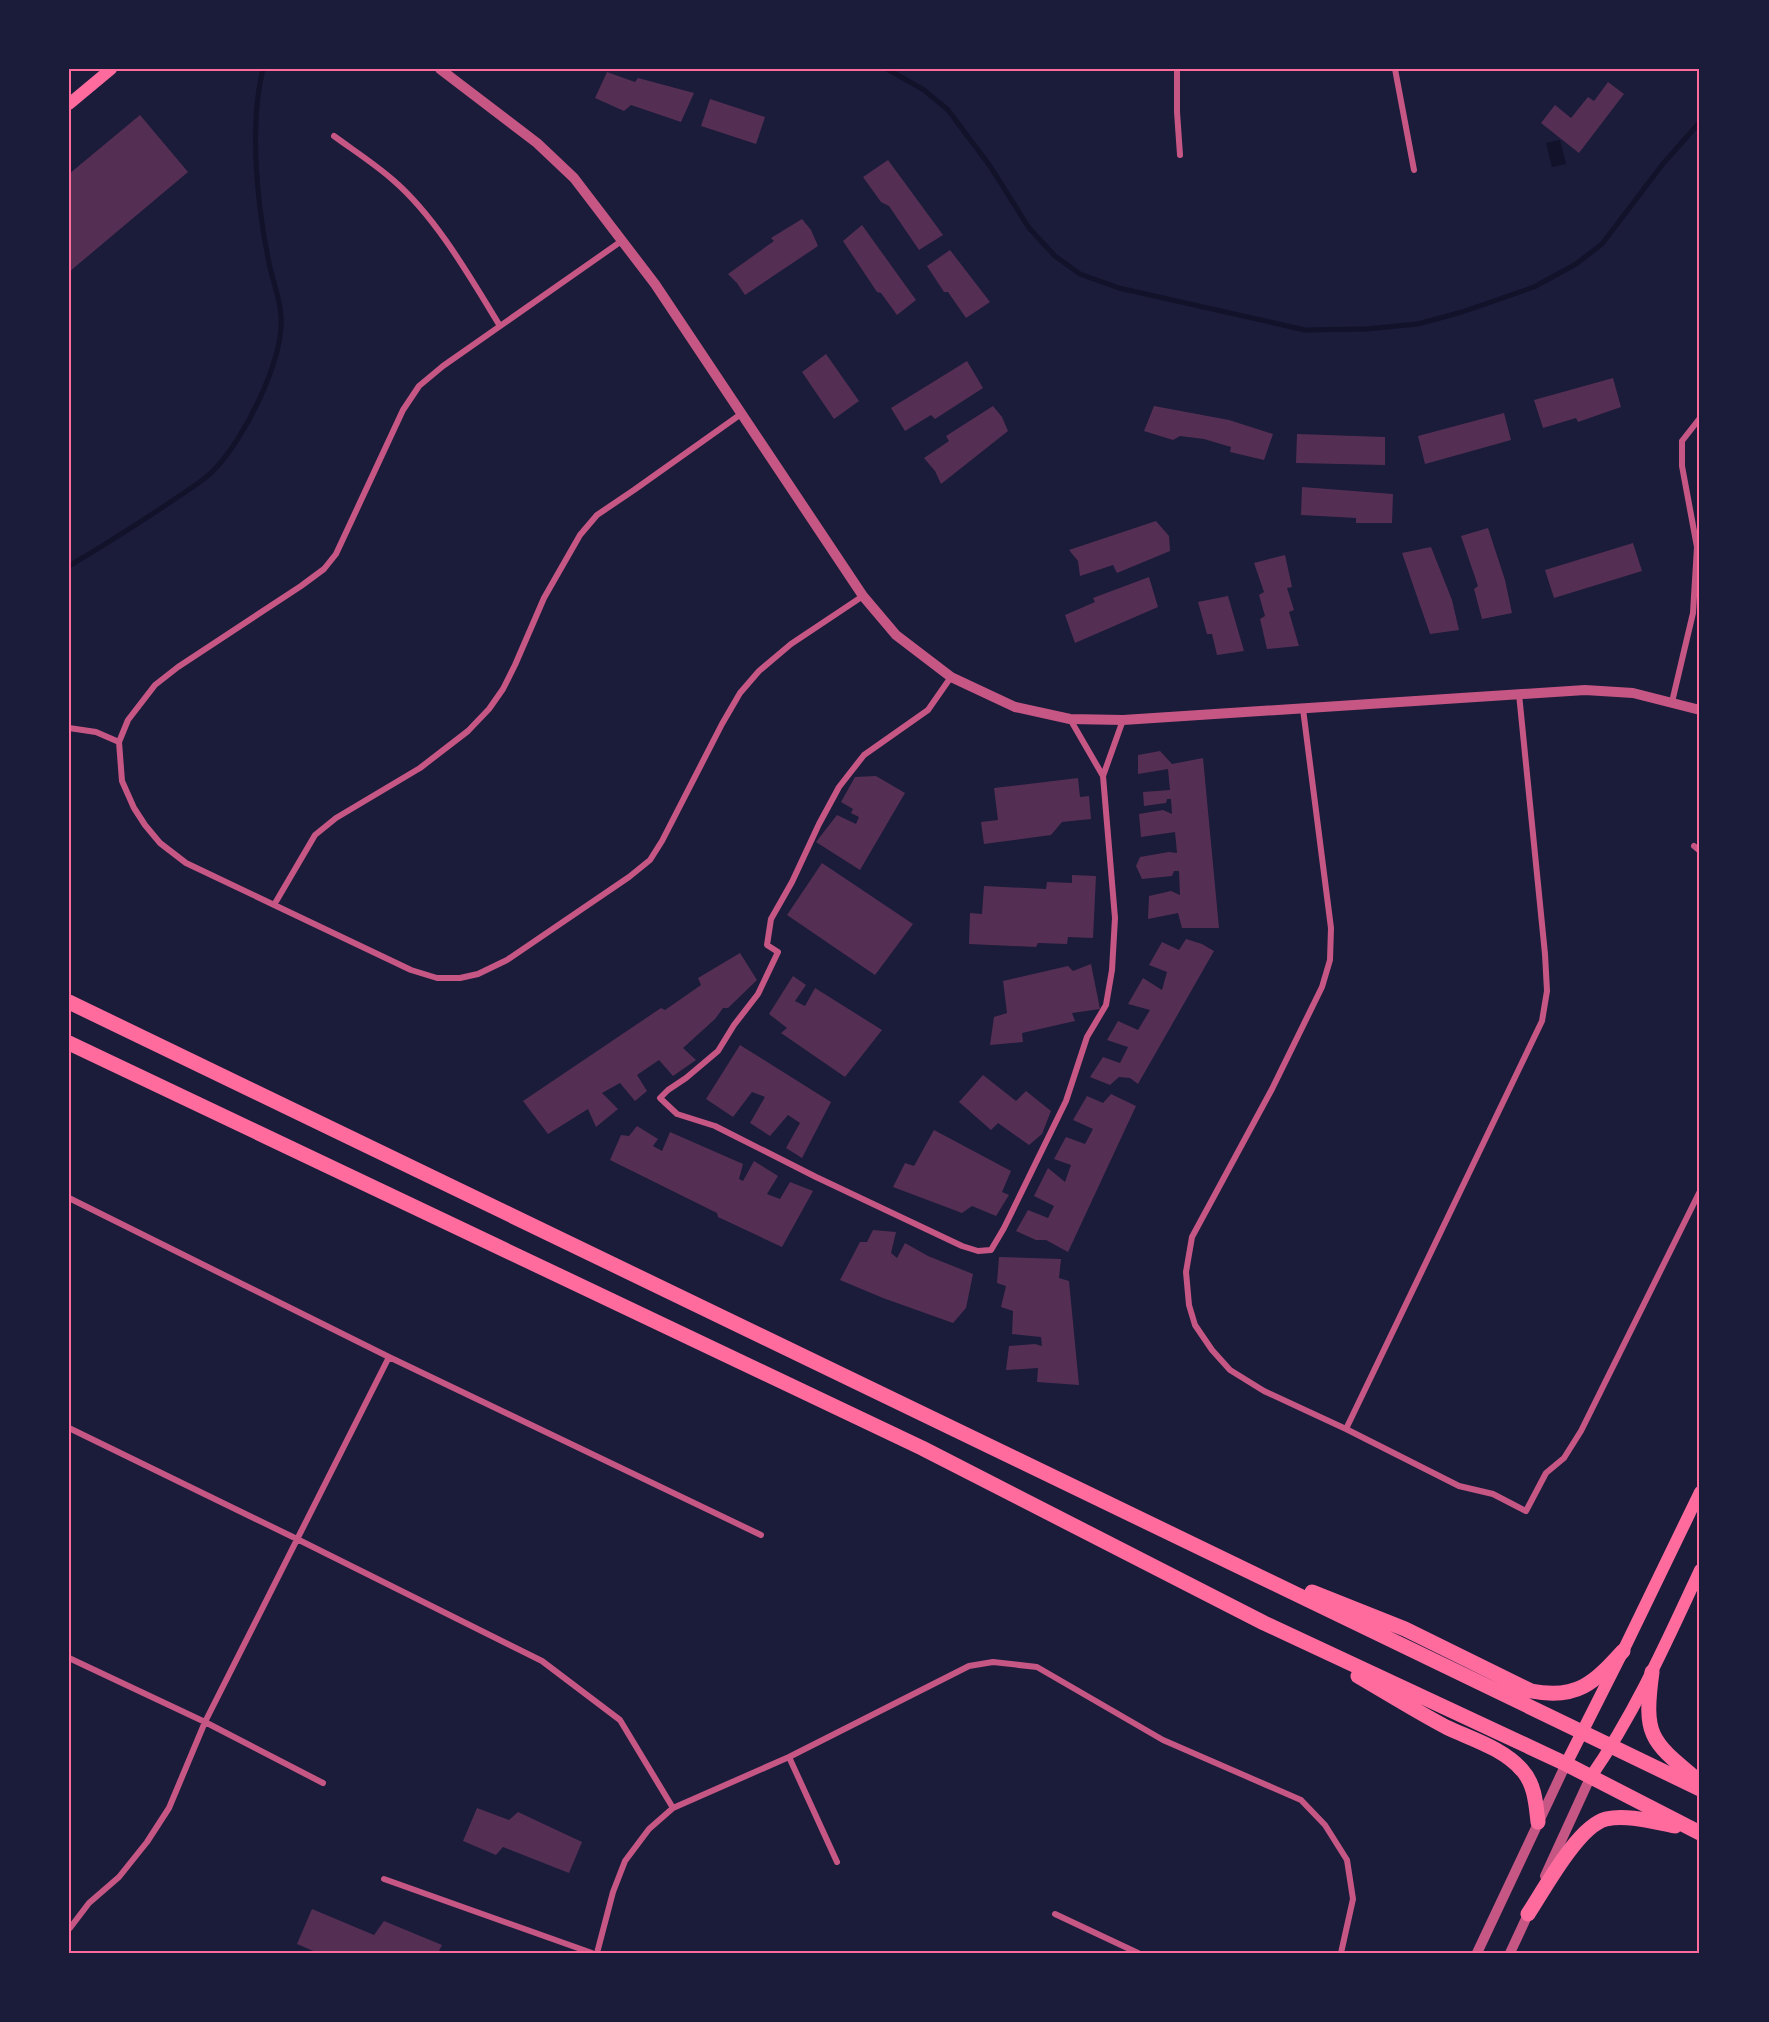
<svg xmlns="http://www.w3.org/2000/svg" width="1769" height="2022" font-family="'Fira Sans Condensed',sans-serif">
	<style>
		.water { fill: #12122b }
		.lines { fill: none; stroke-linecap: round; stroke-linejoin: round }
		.stream { stroke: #12122b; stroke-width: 5 }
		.building { fill: #542f53 }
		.minor { stroke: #c65784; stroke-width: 6 }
		.tertiary { stroke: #c65784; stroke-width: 10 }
		.secondary { stroke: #ff6b9d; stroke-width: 12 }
		.primary { stroke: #ff6b9d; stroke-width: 15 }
		.neatline { fill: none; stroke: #ff6b9d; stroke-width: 2 }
	</style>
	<rect width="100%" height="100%" fill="#1b1b3a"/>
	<path class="water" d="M1560,140L1566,164L1552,167L1546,143Z"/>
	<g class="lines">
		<path class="stream" d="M887,69L924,90L948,110L990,166L1029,228L1055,256L1080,274L1119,288L1305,330L1366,329L1418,324L1462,312L1534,287L1576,264L1602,244L1662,165L1700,122
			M69,566C103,546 136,525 169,503C183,493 201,483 213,471C244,440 284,360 281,316C280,297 271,277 268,258C257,202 249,125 263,69"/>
	</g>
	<path class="building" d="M607,72L635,82L638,78L694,93L681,122L631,105L624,111L595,98Z
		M1608,82L1624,94L1579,153L1541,123L1555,105L1571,118L1588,97L1594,101Z
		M710,99L765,117L756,144L701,126Z
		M140,115L188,172L69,272V174Z
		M888,160L943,235L919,250L889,206L881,202L863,177Z
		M802,219L811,230L818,246L745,295L737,283L728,274L774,241L771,238Z
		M862,225L916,300L897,315L881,293L877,292L843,241Z
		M950,250L990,302L966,318L948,292H944L927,266Z
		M826,354L859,401L834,419L802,372Z
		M967,361L983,388L935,419L931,415L905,431L891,408Z
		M1613,378L1621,407L1578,422L1576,418L1543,428L1534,400Z
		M993,406L1002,417L1008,431L941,484L935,471L924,458L949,441L946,436Z
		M1154,406L1229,420L1273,434L1264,460L1230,452L1231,447L1204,439L1180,436L1173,440L1144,431Z
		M1504,413L1511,440L1425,464L1418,436Z
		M1297,434L1385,437V465L1296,463Z
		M1302,487L1393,494L1392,523H1356V518L1301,515Z
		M1156,521L1169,536L1170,551L1117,573L1113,565L1080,576L1078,561L1069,550Z
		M1488,528L1505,580L1512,613L1482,619L1474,589L1478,586L1461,536Z
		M1633,543L1642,571L1554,598L1545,570Z
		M1431,547L1452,600L1459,630L1430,634L1402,553Z
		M1285,555L1292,587L1287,588L1294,610L1289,612L1299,646L1267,649L1260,619L1265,616L1259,595L1264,592L1254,563Z
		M1149,577L1158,607L1075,643L1065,615L1095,602L1093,598Z
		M1228,596L1244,651L1217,655L1212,634H1207L1198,602Z
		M1160,751L1172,764L1203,758L1219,928H1182L1178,913L1148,919L1149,896L1171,891L1180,895L1179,871H1174L1172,876L1142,879L1136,866L1140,857L1169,852L1177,853L1175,832L1141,837L1139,814L1163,810L1172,814L1171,799H1167L1166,803L1144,806L1143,792L1170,790L1168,769L1138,774V755Z
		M876,776L905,793L860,870L816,842L837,815L856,824L859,817L851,813L853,809L841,802L855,777Z
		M1078,778L1080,797L1089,796L1091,819L1062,822L1051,835L984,844L981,822L998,820L994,788Z
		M822,863L913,924L875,975L787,915Z
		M1072,875L1096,876L1093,938L1068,937L1067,944L1038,943L1036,947L969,944L970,913L982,914L984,886L1046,889L1047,882L1072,883Z
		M1186,939L1202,944L1214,951L1138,1084L1130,1078L1119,1077L1110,1085L1090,1077L1103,1057L1120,1063L1128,1047L1107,1040L1118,1021L1138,1030L1150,1010L1128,1004L1143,978L1162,990L1167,972L1149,965L1162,942L1179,950Z
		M740,953L757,980L728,1008H723L715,1019L683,1048L696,1060L673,1076L659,1060L637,1075L647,1091L635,1101L620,1083L602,1093L618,1109L596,1127L588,1109L548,1134L523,1101L661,1008L665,1010L701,985L698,978Z
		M1091,964L1100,1009L1072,1013L1075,1021L1022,1033L1023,1042L990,1045L994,1017L1007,1013L1003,981L1068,966L1073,971Z
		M793,976L806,985L795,1001L805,1006L815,988L882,1030L845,1077L781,1033L787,1028L769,1014Z
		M740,1045L831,1102L802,1158L786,1148L800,1123L788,1115L770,1136L750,1123L765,1097L752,1092L733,1117L706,1099Z
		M983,1075L1016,1101L1026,1091L1051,1111L1042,1134L1029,1145L998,1123L991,1130L959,1102Z
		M1111,1094L1136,1106L1068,1252L1046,1240H1036L1016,1231L1028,1210L1048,1218L1054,1206L1034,1196L1048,1168L1065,1182L1071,1165L1054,1159L1066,1137L1085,1144L1093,1129L1073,1120L1087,1096L1103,1103Z
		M637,1126L658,1139L653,1146L662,1151L670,1132L743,1164L739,1179L743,1181L754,1161L778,1176L767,1194L780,1199L790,1182L813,1191L782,1247L718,1217L717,1213L610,1160L621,1135L629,1136Z
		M934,1130L1011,1171L1002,1192L1009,1195L996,1216L972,1206L962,1213L893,1187L905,1163L914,1166Z
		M873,1230L896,1232L891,1253L897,1258L905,1243L928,1256L973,1274L966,1308L953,1323L883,1298L840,1280L860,1242H867Z
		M999,1257L1061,1259L1059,1278L1069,1281L1079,1385L1037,1382L1038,1368L1006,1370L1009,1346L1035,1344L1042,1346L1041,1337L1012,1334L1013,1311L1001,1307L1006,1286L997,1283Z
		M477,1808L509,1820L518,1812L582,1842L569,1873L503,1847L496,1855L463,1841Z
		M312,1909L374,1935L384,1921L442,1945L438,1953H318L297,1944Z"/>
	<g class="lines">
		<path class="minor" d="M1177,69V112L1180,155
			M1395,69L1414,170
			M334,136C353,150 375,164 393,180C436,217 470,277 500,326
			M623,240L443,366L419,386L403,410L336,554L324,569L301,586L178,667L155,685L128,720L119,742L122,781L134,808L145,825L160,843L186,863L411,970L437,978H460L478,974L507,960L629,877L650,860L662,841L722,724L740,693L759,671L791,644L863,596
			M951,677L928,710L864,755L839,787L819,824L792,882L771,919L767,945L778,952L758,994L734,1025L718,1051L686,1078L668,1090L660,1098L677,1114L715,1126L816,1177L962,1246L978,1251L991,1250L1004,1228L1066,1101L1087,1037L1106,1005L1112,970L1115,918L1103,776L1123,720
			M1672,702L1693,613L1697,547L1682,466V441L1700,418
			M1303,709L1331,928L1330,960L1322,987L1272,1089L1192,1237L1186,1272L1189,1305L1195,1325L1212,1350L1230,1370L1264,1391L1346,1429L1459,1486L1493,1494L1526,1511L1546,1473L1564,1458L1581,1431L1700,1191
			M1070,719L1103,776
			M69,728L96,732L119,742
			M1694,846L1700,851
			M274,905L315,835L336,818L420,768L468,731L489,709L503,689L515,665L544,598L580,535L597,515L634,490L741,414
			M69,1198L389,1357L761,1535
			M69,1428L297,1539L542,1661L620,1720L673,1808
			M1346,1429L1542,1021L1547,991L1545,954L1519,694
			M69,1658L205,1722L323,1783
			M789,1757L837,1862
			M384,1879L592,1953
			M1055,1914L1138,1953
			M70,1928L89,1903L119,1877L147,1842L169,1808L205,1722L389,1357
			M597,1953L613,1892L625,1861L649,1829L673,1808L789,1757L969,1666L993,1662L1037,1667L1163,1740L1301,1800L1325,1825L1347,1860L1353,1899L1341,1953"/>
		<path class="tertiary" d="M440,69L537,143L574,178L655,284L863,596L896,635L951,677L1015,707L1070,719L1123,720L1585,690L1633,693L1700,710
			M1545,1876L1590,1778
			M1477,1953L1566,1764
			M1510,1953L1530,1910"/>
		<path class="secondary" d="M69,104L111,69
			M1566,1764L1623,1651L1700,1492
			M1590,1778C1635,1713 1667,1641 1700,1570"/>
		<path class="primary" d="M69,1002L1700,1789
			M69,1043L922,1448L1264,1623L1566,1764L1700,1833
			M1312,1592L1405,1629L1531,1691C1577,1700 1594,1683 1623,1651
			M1652,1672C1643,1738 1651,1741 1700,1782
			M1358,1676C1387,1693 1416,1711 1446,1727C1471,1739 1503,1748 1522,1770C1535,1784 1536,1805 1538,1822
			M1528,1914C1544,1890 1578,1826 1606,1819C1627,1814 1654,1822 1675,1826"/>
	</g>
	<rect width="1769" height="2022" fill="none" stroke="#1b1b3a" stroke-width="141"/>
	<rect x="70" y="70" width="1628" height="1882" class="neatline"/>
</svg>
